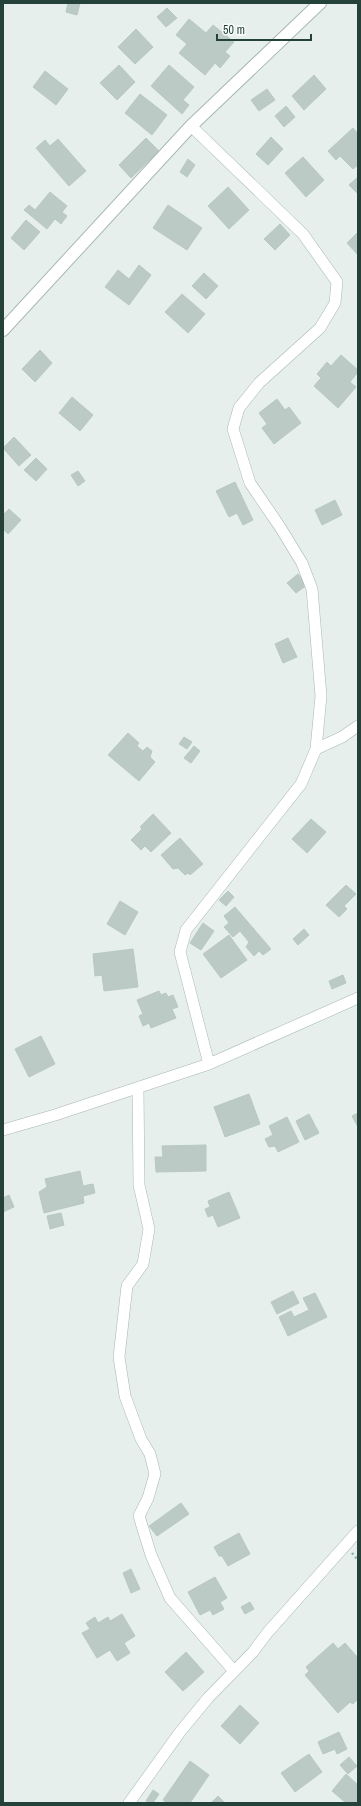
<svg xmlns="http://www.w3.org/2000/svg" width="361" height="1806" font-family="'Archivo Narrow',sans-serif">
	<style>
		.building { fill: #bbcac4; stroke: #b8c9c2 }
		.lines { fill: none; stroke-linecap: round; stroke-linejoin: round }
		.minor-casing { stroke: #a8b8b2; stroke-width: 12 }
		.tertiary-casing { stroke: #a8b8b2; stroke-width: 14 }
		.path { stroke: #86b3a5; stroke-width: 2.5; stroke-dasharray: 2 3; stroke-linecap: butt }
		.minor { stroke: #fff; stroke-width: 11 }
		.tertiary { stroke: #fff; stroke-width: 12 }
	</style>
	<rect width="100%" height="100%" fill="#e6efeb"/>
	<path class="building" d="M68,3H80L77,15L66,12Z
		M167,8L177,18L166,27L157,17Z
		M189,19L206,33L213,25L234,42L225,52L230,56L220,68L215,63L205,75L179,53L187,44L176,35Z
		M136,29L153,47L135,64L118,47Z
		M119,65L135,82L117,100L100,83Z
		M169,65L194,87L183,100L189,105L182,114L151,86Z
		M45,71L68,89L56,105L33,87Z
		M314,75L326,89L304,110L292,96Z
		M267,89L275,100L259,111L251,100Z
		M140,94L167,115L152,135L125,113Z
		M286,106L295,117L284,127L275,116Z
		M353,128L358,134V165L353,169L340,156L336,160L328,151Z
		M271,137L283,149L268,165L256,154Z
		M146,138L159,151L131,178L119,165Z
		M58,139L86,171L69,186L36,148L45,140L50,146Z
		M303,157L324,180L306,197L285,173Z
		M188,159L195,165L187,177L180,172Z
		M358,177V194L349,185Z
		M228,187L249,210L229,229L208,206Z
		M50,192L67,206L62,212L67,216L61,224L55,219L47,229L24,210L29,205L35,210Z
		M168,205L202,228L187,250L153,228Z
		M26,220L40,232L24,250L11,238Z
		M280,224L290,235L275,250L264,239Z
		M358,232V255L347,243Z
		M139,265L151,275L129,305L105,287L118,270L129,279Z
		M204,273L218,286L206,299L192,286Z
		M182,294L205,314L188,333L165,312Z
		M40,350L52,363L35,382L22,369Z
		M341,355L358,370V372L350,382L356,387L338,408L314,386L321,378L317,374L327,362L331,366Z
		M72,397L93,415L80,431L59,413Z
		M277,399L285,410L289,407L301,423L274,444L262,428L267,424L259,413Z
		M14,437L31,455L19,466L3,448Z
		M36,458L47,469L36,481L24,470Z
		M78,471L85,481L78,486L71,475Z
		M235,482L253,520L243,525L237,513L229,517L216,491Z
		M335,500L342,515L322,525L315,510Z
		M9,509L21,520L8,534L3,529V515Z
		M298,574L307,585L296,593L287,583Z
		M288,638L297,657L283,663L275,644Z
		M128,733L139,743L137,746L143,751L147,747L152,751L150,757L155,762L139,781L108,755Z
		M184,737L192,742L187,749L179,744Z
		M194,746L200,751L191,763L184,758Z
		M153,814L171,833L151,852L145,846L141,850L131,840L142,829L140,827Z
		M311,819L326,832L307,853L292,839Z
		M180,838L203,864L190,875L188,873L185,875L178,868L173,869L161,855Z
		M346,885L356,894L344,906L347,909L339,917L326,905Z
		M228,891L234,897L226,906L219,900Z
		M120,901L138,912L125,935L107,924Z
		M235,907L271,949L263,955L259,951L254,956L246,947L249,942L240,931L233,937L224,927L229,923L224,916Z
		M203,923L214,931L201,950L190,943Z
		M304,929L309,935L298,945L293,939Z
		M229,935L247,960L221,978L203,954Z
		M133,949L138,987L104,991L102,975L95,976L93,954Z
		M343,975L346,983L332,989L329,981Z
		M159,991L161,995L166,993L168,997L173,995L178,1007L172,1009L176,1018L151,1028L149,1023L143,1026L139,1016L143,1014L137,1000Z
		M41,1036L55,1064L29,1077L15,1049Z
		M249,1094L260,1124L225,1137L214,1107Z
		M358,1113V1127L352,1116Z
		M309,1114L319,1133L305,1140L296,1121Z
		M287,1117L299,1142L278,1152L275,1146L269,1147L265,1139L273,1135L269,1126Z
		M206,1145V1171L156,1172L155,1157H163L162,1146Z
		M80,1171L83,1186L93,1184L95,1193L83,1196L84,1203L44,1213L39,1192L47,1187L45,1179Z
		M229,1192L240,1218L218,1227L213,1215L208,1217L205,1209L210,1207L208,1201Z
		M9,1195L14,1207L3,1212V1198Z
		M61,1213L64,1225L50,1229L47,1216Z
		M293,1291L299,1303L277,1314L271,1302Z
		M315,1293L327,1317L288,1336L279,1317L291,1311L294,1317L309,1310L303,1298Z
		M181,1503L189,1514L157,1536L149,1526Z
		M239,1533L250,1554L228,1566L222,1556H219L214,1547Z
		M131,1569L140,1589L131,1593L123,1573Z
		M215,1577L227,1598L220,1602L224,1609L213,1615L210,1610L200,1615L188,1592Z
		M250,1602L254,1609L245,1614L241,1607Z
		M122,1614L135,1636L124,1643L130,1653L117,1661L110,1650L97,1658L82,1633L90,1629L86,1623L95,1617L98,1623L108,1617L110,1621Z
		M333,1643L338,1649L345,1643L358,1658V1699L353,1704L350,1702L338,1713L305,1675L309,1671L306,1667Z
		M186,1652L204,1672L183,1691L165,1672Z
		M240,1705L259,1723L240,1744L221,1726Z
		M339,1732L347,1749L337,1754L335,1749L323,1754L318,1742Z
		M309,1754L322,1772L295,1792L281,1773Z
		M349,1757L357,1766L348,1774L340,1765Z
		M190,1761L209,1775L190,1803H167L163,1800Z
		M346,1774L358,1785V1803H346L332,1791Z
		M153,1790L159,1794L153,1803H149L146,1801Z
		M218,1796L225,1803H211Z"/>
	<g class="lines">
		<defs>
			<path id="minor" d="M191,126L303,234L337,282L335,303L320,328L259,383L239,408L233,429L250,483L280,527L302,563L312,589L321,696L316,749L301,784L186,930L180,952L209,1064
				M316,749L342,737L358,726
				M138,1088L139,1185L149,1229L143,1264L127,1286L119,1357L125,1396L141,1439L150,1454L155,1474L148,1498L139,1516L151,1555L170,1598L234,1671
				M3,1130L55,1115L209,1064L358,998
				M129,1803L180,1732L208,1698L253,1652L268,1632L358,1531"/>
			<path id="tertiary" d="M3,330L191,126L320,3"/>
		</defs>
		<use href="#minor" class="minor-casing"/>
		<use href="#tertiary" class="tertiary-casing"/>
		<path class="path" d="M352,1553L358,1560"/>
		<use href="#minor" class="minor"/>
		<use href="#tertiary" class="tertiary"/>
	</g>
	<rect width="361" height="1806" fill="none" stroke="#24423a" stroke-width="8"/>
	<path d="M217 34v6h94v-6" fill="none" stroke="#24423a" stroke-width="2"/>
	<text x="223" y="34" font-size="12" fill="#24423a" stroke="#f7fbf9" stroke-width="3" paint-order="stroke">50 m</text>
</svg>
